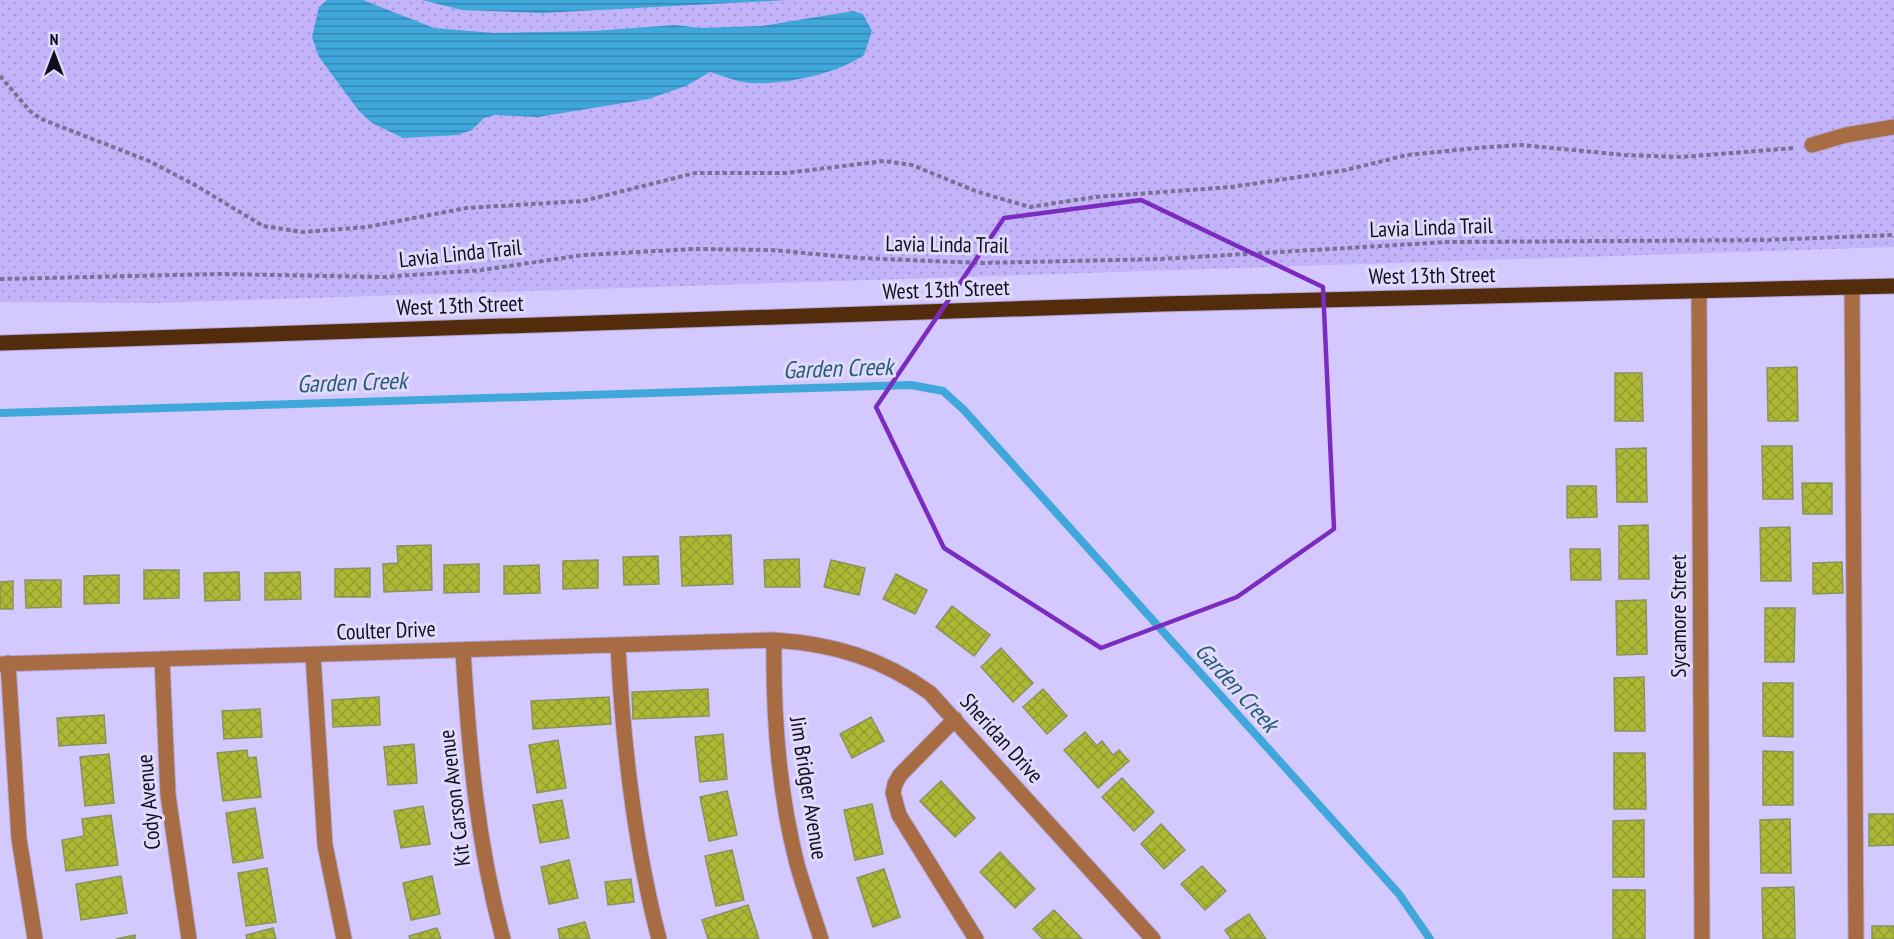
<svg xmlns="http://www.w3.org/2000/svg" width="1894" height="939" font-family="'PT Sans Narrow',sans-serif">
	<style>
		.grass { fill: url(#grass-dots) }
		.water { fill: url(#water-rules) }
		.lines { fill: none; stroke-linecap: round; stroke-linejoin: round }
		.stream { stroke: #40a7db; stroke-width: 8 }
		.building { fill: url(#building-cross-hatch); stroke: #8c925c; stroke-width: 1.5 }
		.minor-casing { stroke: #b1a7d7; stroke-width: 17 }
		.major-casing { stroke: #b1a7d7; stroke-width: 17 }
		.path { stroke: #797196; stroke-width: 4; stroke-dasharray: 4.5 3; stroke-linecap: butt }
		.minor { stroke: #a76c43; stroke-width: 15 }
		.major { stroke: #532c0e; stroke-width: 15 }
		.marked { fill: none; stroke: #7b2cbf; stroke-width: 4.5; stroke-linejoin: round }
		.labels { text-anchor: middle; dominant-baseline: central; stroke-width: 6; stroke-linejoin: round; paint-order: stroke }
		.street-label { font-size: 22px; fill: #120e20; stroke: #e0dafb }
		.water-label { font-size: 24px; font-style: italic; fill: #275c78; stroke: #e0dafb }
	</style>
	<defs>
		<pattern id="grass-dots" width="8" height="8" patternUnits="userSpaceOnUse" patternTransform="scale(1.5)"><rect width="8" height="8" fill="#c3b4fa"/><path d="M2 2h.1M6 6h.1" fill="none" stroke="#a69ad6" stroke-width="1.8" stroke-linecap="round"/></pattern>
		<pattern id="water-rules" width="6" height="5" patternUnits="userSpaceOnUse" patternTransform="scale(1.5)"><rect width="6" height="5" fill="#40a7db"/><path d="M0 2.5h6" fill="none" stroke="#3486b1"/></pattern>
		<pattern id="building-cross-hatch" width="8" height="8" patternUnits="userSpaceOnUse" patternTransform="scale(1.5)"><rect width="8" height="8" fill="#adb834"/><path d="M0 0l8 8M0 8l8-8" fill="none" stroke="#949d2e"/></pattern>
	</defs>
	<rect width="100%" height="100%" fill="#d4c9ff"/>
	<path class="grass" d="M0,0H1894V247L156,303L0,302Z"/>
	<path class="water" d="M327,0H363L434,28L493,33L594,31L675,25L700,28L762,26L853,11L863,14L872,31L864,55C837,74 783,85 751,83C738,82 723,76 710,72L686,86L648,99L538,117L495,115L484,118L472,130L457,135L403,138L372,123L359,111L319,57L312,37L319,7Z
		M422,0H788L543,13L462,10Z"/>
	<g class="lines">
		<path class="stream" d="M0,413L911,385L943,391L963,409L1399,894L1430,939"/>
	</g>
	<path class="building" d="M1797,367L1798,421H1768L1767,368Z
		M1615,373H1642L1643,421H1615Z
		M1762,446H1792L1793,499H1763Z
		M1646,448L1647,502H1617L1616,449Z
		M1802,483H1832V514H1803Z
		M1567,486H1596L1597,517L1567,518Z
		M1648,525L1649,579H1619V526Z
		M1790,527L1791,581H1761L1760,528Z
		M731,535L733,584L682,586L680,537Z
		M431,545L432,590L384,592L383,564L398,563L397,546Z
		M1570,549H1600L1601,580H1571Z
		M658,556L659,584L624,585L623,557Z
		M799,559L800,587H765L764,560Z
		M598,560V588L563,589V561Z
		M831,560L865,568L859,595L824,587Z
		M1842,562L1843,593L1813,594V563Z
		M479,564V592L444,593V565Z
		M539,565L540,593L504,594V566Z
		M370,568V597H335V569Z
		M144,570H179V598L144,599Z
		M239,572L240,600L205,601L204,573Z
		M300,572L301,599L265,600V573Z
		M896,574L927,590L915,614L883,599Z
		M119,575V603L84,604V576Z
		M25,580H61V607L26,608Z
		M13,581V609H0V582Z
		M1646,600L1647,654L1617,655L1616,601Z
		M952,606L990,635L974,656L936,627Z
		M1765,608H1795L1794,662H1765Z
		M1001,648L1033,683L1013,702L981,667Z
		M1644,677L1645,731H1615L1614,678Z
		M1763,683H1793V737L1763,736Z
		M708,689L709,716L633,719L632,692Z
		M1043,689L1067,716L1047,734L1023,707Z
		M379,697L380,725L333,727L332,700Z
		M609,697L611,724L533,729L531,701Z
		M260,709L262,737L224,739L222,711Z
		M104,715L106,743L59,746L57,718Z
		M871,717L884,741L852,758L840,734Z
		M1085,732L1097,746L1102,741L1113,755L1119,750L1129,761L1098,788L1064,750Z
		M723,734L727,779L700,782L695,737Z
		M558,740L566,788L537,793L529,745Z
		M414,744L417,783L388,785L384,747Z
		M247,750L248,758L256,757L261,797L223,801L217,753Z
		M1763,751L1793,752V805H1763Z
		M1614,753H1645L1646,809H1614Z
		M109,754L114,803L85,806L80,757Z
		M1122,778L1154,812L1134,831L1102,797Z
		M941,781L975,818L955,837L920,801Z
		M727,791L737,835L709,841L700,797Z
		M562,800L569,838L540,843L533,805Z
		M872,804L883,854L855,860L844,810Z
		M423,806L430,844L401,848L394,811Z
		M255,808L263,858L233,863L226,813Z
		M1869,814H1894V845L1869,846Z
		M111,815L118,865L66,871L62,840L84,836L82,819Z
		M1790,819L1791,873H1761L1760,820Z
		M1644,820V877H1613V821Z
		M1161,824L1185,850L1164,869L1141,844Z
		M732,850L744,900L716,906L705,856Z
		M1000,852L1035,889L1015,908L980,872Z
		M569,860L578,898L549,904L541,867Z
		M1202,866L1226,891L1205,910L1181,884Z
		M267,868L276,922L246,926L238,873Z
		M884,869L900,917L873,927L857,878Z
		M121,876L127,913L81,920L76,884Z
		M432,876L440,914L411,920L403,883Z
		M631,879L634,902L608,905L605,882Z
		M1794,887L1795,939H1763L1762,888Z
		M1613,890H1645V939H1613Z
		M748,905L759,939H708L702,920Z
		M1054,910L1082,939H1043L1033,929Z
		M1249,914L1266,939H1231L1225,930Z
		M585,922L590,939H560L558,929Z
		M1872,926H1894V939H1872Z
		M273,928L276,939H247L246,935Z
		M437,928L441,939H410L409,936Z
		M135,935V939H116Z"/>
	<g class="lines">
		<defs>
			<path id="minor" d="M1812,145L1846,135L1894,127
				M1852,287L1856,939
				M1699,292L1702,939
				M774,640C773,716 778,790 797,864C804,889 813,914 821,939
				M618,646C623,745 634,843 659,939
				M463,651C469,750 477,842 503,939
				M313,655L325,845L344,939
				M162,659L168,795L189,939
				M8,663L19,839L35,939
				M0,664L774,640C833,644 882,658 930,693L1153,939
				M955,719L900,775L895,784L893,793L899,815L976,939"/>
			<path id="major" d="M0,343L1161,304L1894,286"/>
		</defs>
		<use href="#minor" class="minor-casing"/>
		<use href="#major" class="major-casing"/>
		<path class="path" d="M0,76L30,111L41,119L149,161L195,185L263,226L303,232L367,227L466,208L583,201L695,173H786L884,161L912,165L978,192L1030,207L1095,197L1231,187L1346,170L1407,155L1488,147L1522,145L1624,155L1682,157L1794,148
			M0,279L220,274L385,277L482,270L583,255L694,249L771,250L859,258L981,263L1161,259L1448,242L1765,240L1894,235"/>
		<use href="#minor" class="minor"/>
		<use href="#major" class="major"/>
	</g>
	<path class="marked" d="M1141,200L1323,287L1334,529L1237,597L1101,648L944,548L876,407L1004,218Z"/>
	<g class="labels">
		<g class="street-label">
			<text transform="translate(1431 227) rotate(-2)">Lavia Linda Trail</text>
			<text transform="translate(947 244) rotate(1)">Lavia Linda Trail</text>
			<text transform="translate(460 253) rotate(-6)">Lavia Linda Trail</text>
			<text transform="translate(1432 275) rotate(-1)">West 13th Street</text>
			<text transform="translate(946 289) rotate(-2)">West 13th Street</text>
			<text transform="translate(460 305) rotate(-2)">West 13th Street</text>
			<text transform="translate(1678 616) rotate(-90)">Sycamore Street</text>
			<text transform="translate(386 630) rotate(-2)">Coulter Drive</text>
			<text transform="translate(1002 738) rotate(48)">Sheridan Drive</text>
			<text transform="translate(809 788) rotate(81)">Jim Bridger Avenue</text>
			<text transform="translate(454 798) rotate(-97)">Kit Carson Avenue</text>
			<text transform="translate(148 802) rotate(-95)">Cody Avenue</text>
		</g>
		<g class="water-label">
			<text transform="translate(838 368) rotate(-2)">Garden Creek</text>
			<text transform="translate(352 382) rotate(-2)">Garden Creek</text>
			<text transform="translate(1237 687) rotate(48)">Garden Creek</text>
		</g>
	</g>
	<g transform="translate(54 54)" stroke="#e0dafb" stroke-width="4.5" paint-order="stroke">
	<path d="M0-4.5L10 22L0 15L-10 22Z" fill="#120e20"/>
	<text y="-9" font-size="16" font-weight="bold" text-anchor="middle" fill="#120e20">N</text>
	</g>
</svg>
